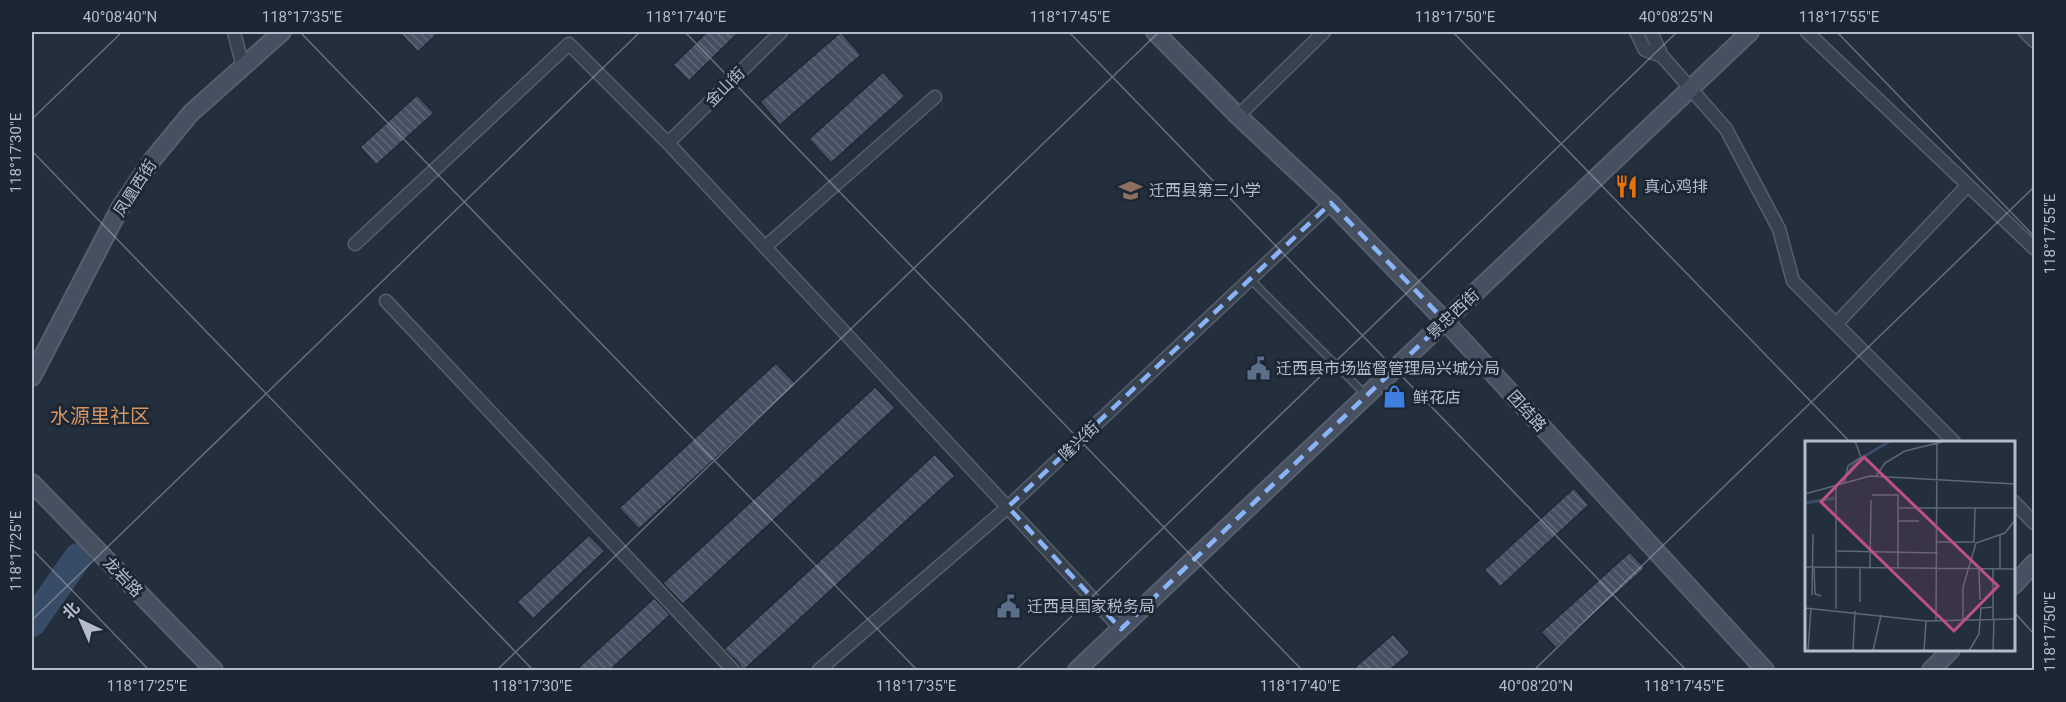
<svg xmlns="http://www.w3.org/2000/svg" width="2066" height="702" font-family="Roboto,'Noto Sans SC',sans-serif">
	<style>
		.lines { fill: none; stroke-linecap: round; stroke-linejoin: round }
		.river { stroke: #394c67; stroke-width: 28 }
		.building { fill: url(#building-back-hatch); stroke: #1f2835; stroke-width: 1.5 }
		.lane-casing { stroke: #565f6c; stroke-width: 9 }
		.street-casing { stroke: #565f6c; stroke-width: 15 }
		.secondary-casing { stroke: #565f6c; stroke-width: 20 }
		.lane { stroke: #38414e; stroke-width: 6 }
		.street { stroke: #38414e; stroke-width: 12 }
		.secondary { stroke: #465061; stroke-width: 16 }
		.marked { fill: none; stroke: #8ab4f8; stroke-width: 4.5; stroke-dasharray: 12 8; stroke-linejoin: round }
		.ticks { fill: none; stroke: #b4bcc9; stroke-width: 1.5; stroke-opacity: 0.45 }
		.labels { text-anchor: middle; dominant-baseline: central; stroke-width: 6; stroke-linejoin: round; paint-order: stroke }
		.street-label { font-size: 16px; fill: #b4bcc9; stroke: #1d2633 }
		.poi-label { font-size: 16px; fill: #b4bcc9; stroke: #1d2633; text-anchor: start }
		.quarter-label { font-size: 20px; fill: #d59563; stroke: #1d2633 }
		.inset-river { fill: none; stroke: #394c67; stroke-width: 3 }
		.inset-road { fill: none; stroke: #5e6776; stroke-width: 1.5 }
		.view { fill: #bd5182; fill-opacity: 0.15; stroke: #bd5182; stroke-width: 3 }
		.inset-edge { fill: none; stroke: #b4bcc9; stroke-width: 3 }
		.neatline { fill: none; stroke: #b4bcc9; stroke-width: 2 }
		.ticks-label { font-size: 15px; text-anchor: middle; fill: #b4bcc9 }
	</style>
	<defs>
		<pattern id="building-back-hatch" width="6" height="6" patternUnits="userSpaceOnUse" patternTransform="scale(1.5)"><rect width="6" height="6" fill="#455162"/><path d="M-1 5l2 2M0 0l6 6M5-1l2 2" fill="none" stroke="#5d6877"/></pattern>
	</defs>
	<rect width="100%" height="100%" fill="#242f3e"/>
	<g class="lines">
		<path class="river" d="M32,623L78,557"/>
	</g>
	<path class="building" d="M399,32H439L418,52Z
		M707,32H739L689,81L673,65Z
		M841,32L861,55L780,125L760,102Z
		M883,72L905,96L831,163L809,139Z
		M417,95L434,113L376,165L360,147Z
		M776,363L796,384L639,529L619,508Z
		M875,387L895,408L683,604L663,583Z
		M935,454L955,476L744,670H741L739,664L724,649Z
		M1574,488L1589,505L1500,587L1484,570Z
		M589,535L605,551L533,619L517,602Z
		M1630,552L1645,568L1556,648L1541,632Z
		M654,598L670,615L610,670H576Z
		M1393,634L1410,653L1390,670H1352Z"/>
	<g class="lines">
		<defs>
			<path id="lane" d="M1250,279L1366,395"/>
			<path id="street" d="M234,32L243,67
				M1636,32L1645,50L1662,56
				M1651,32L1662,56L1726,129L1779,229L1793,281L1954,442
				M1807,32L2034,248
				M2025,32L2034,41
				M1238,116L1324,32
				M668,143L781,32
				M355,244L569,44L668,143L1121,629
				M765,247L935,97
				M386,301L733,670
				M1836,324L1968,185
				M2014,502L2034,523
				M819,670L1008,507L1331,203"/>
			<path id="secondary" d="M1155,32L1238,116L1331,203L1445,321L1765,670
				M32,377L120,208L153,159L191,113L282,32
				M32,483L214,670
				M2014,585L2034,563
				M1077,670L1750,32
				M1931,670L1951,650"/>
		</defs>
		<use href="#lane" class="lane-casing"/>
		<use href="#street" class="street-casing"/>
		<use href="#secondary" class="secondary-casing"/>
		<use href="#lane" class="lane"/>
		<use href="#street" class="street"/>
		<use href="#secondary" class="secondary"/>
	</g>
	<path class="marked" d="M1331,203L1445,321L1121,629L1008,507Z"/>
	<path class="ticks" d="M300,32L917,670M685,32L1302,670M1069,32L1686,670M1453,32L1850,442M1837,32L2034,236M32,119L122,32M32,151L533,670M32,549L149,670M2014,612L2034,634M32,620L640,32M497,670L1159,32M1016,670L1677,32M1534,670L2034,187"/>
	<defs>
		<symbol id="restaurant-bare" viewBox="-9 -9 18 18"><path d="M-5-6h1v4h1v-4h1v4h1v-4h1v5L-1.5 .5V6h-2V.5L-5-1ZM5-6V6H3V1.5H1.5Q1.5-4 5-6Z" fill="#e8710a" stroke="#1d2633" stroke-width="2.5" paint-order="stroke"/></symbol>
		<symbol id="school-bare" viewBox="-9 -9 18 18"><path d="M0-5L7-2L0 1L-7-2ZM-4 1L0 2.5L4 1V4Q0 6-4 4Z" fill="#8d6e63" stroke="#1d2633" stroke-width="2.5" paint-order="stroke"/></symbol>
		<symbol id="civic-bare" viewBox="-9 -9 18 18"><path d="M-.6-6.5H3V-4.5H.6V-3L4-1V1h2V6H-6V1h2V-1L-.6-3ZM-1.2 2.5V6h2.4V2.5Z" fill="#5c6f8a" stroke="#1d2633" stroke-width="2.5" paint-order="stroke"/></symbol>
		<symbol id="shop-bare" viewBox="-9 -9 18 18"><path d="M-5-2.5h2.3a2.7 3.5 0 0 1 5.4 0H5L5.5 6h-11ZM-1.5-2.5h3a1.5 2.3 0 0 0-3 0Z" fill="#3f7fe0" stroke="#1d2633" stroke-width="2.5" paint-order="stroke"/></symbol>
	</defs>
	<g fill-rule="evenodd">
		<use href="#restaurant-bare" x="1610" y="170" width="33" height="33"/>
		<use href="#school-bare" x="1114" y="174" width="33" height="33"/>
		<use href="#civic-bare" x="1242" y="352" width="33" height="33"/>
		<use href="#shop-bare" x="1378" y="380" width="33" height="33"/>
		<use href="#civic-bare" x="992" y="590" width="33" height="33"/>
	</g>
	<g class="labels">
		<g class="street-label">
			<text transform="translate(725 87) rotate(-45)">金山街</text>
			<text transform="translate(135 188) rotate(-57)">凤凰西街</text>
			<text transform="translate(1453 314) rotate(-43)">景忠西街</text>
			<text transform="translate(1527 411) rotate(48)">团结路</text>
			<text transform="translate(1079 441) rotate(-43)">隆兴街</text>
			<text transform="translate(123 577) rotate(46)">龙岩路</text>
		</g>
		<g class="poi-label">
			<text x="1644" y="186">真心鸡排</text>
			<text x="1149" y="190">迁西县第三小学</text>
			<text x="1276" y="368">迁西县市场监督管理局兴城分局</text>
			<text x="1413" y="397">鲜花店</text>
			<text x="1027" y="606">迁西县国家税务局</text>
		</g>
		<g class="quarter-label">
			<text x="100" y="416">水源里社区</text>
		</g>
	</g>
	<g transform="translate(1805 441)">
		<rect width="210" height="210" fill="#242f3e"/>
		<path class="inset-river" d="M43,33L50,21L85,0M0,62L30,57"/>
		<path class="inset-road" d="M71,35L80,22L100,10L141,0M39,42L43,25L56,16L50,0M31,44V168M0,53L65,35L210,43M67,54H93V127M94,67H210M93,80H114M195,94V127M132,101H169M169,102L170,67M32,110L133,112M0,126L210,128M9,126L10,153L16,155M55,126V161M65,126L66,59M174,127L175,159M7,154L8,93M0,167L121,180L210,178M188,178V127M158,179V146L171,102L200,92L210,79M131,180L132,0M3,210L6,167M48,210L50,170M68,210L76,174M119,210L121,180M164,210L174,193L176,167L188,166M188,210L189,179"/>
		<path class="view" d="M59,16L193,145L149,190L16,61Z"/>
		<rect width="210" height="210" class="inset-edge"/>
	</g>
	<rect width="2066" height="702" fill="none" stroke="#1d2633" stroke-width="66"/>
	<g transform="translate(81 621) rotate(316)" stroke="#1d2633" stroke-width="4.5" paint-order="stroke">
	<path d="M0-4.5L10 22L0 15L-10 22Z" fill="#b4bcc9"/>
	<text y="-9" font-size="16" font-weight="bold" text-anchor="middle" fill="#b4bcc9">北</text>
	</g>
	<rect x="33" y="33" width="2000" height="636" class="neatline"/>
	<g class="ticks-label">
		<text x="120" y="22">40°08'40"N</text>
		<text x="302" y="22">118°17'35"E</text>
		<text x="686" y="22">118°17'40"E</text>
		<text x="1070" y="22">118°17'45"E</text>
		<text x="1455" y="22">118°17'50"E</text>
		<text x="1676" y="22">40°08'25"N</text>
		<text x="1839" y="22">118°17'55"E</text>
		<text transform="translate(16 153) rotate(-90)" y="5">118°17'30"E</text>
		<text transform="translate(2050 234) rotate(-90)" y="5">118°17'55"E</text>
		<text transform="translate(16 551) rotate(-90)" y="5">118°17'25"E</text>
		<text transform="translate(2050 632) rotate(-90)" y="5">118°17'50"E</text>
		<text x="147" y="691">118°17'25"E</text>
		<text x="532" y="691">118°17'30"E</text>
		<text x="916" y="691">118°17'35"E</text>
		<text x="1300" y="691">118°17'40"E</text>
		<text x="1536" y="691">40°08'20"N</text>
		<text x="1684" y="691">118°17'45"E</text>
	</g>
</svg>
